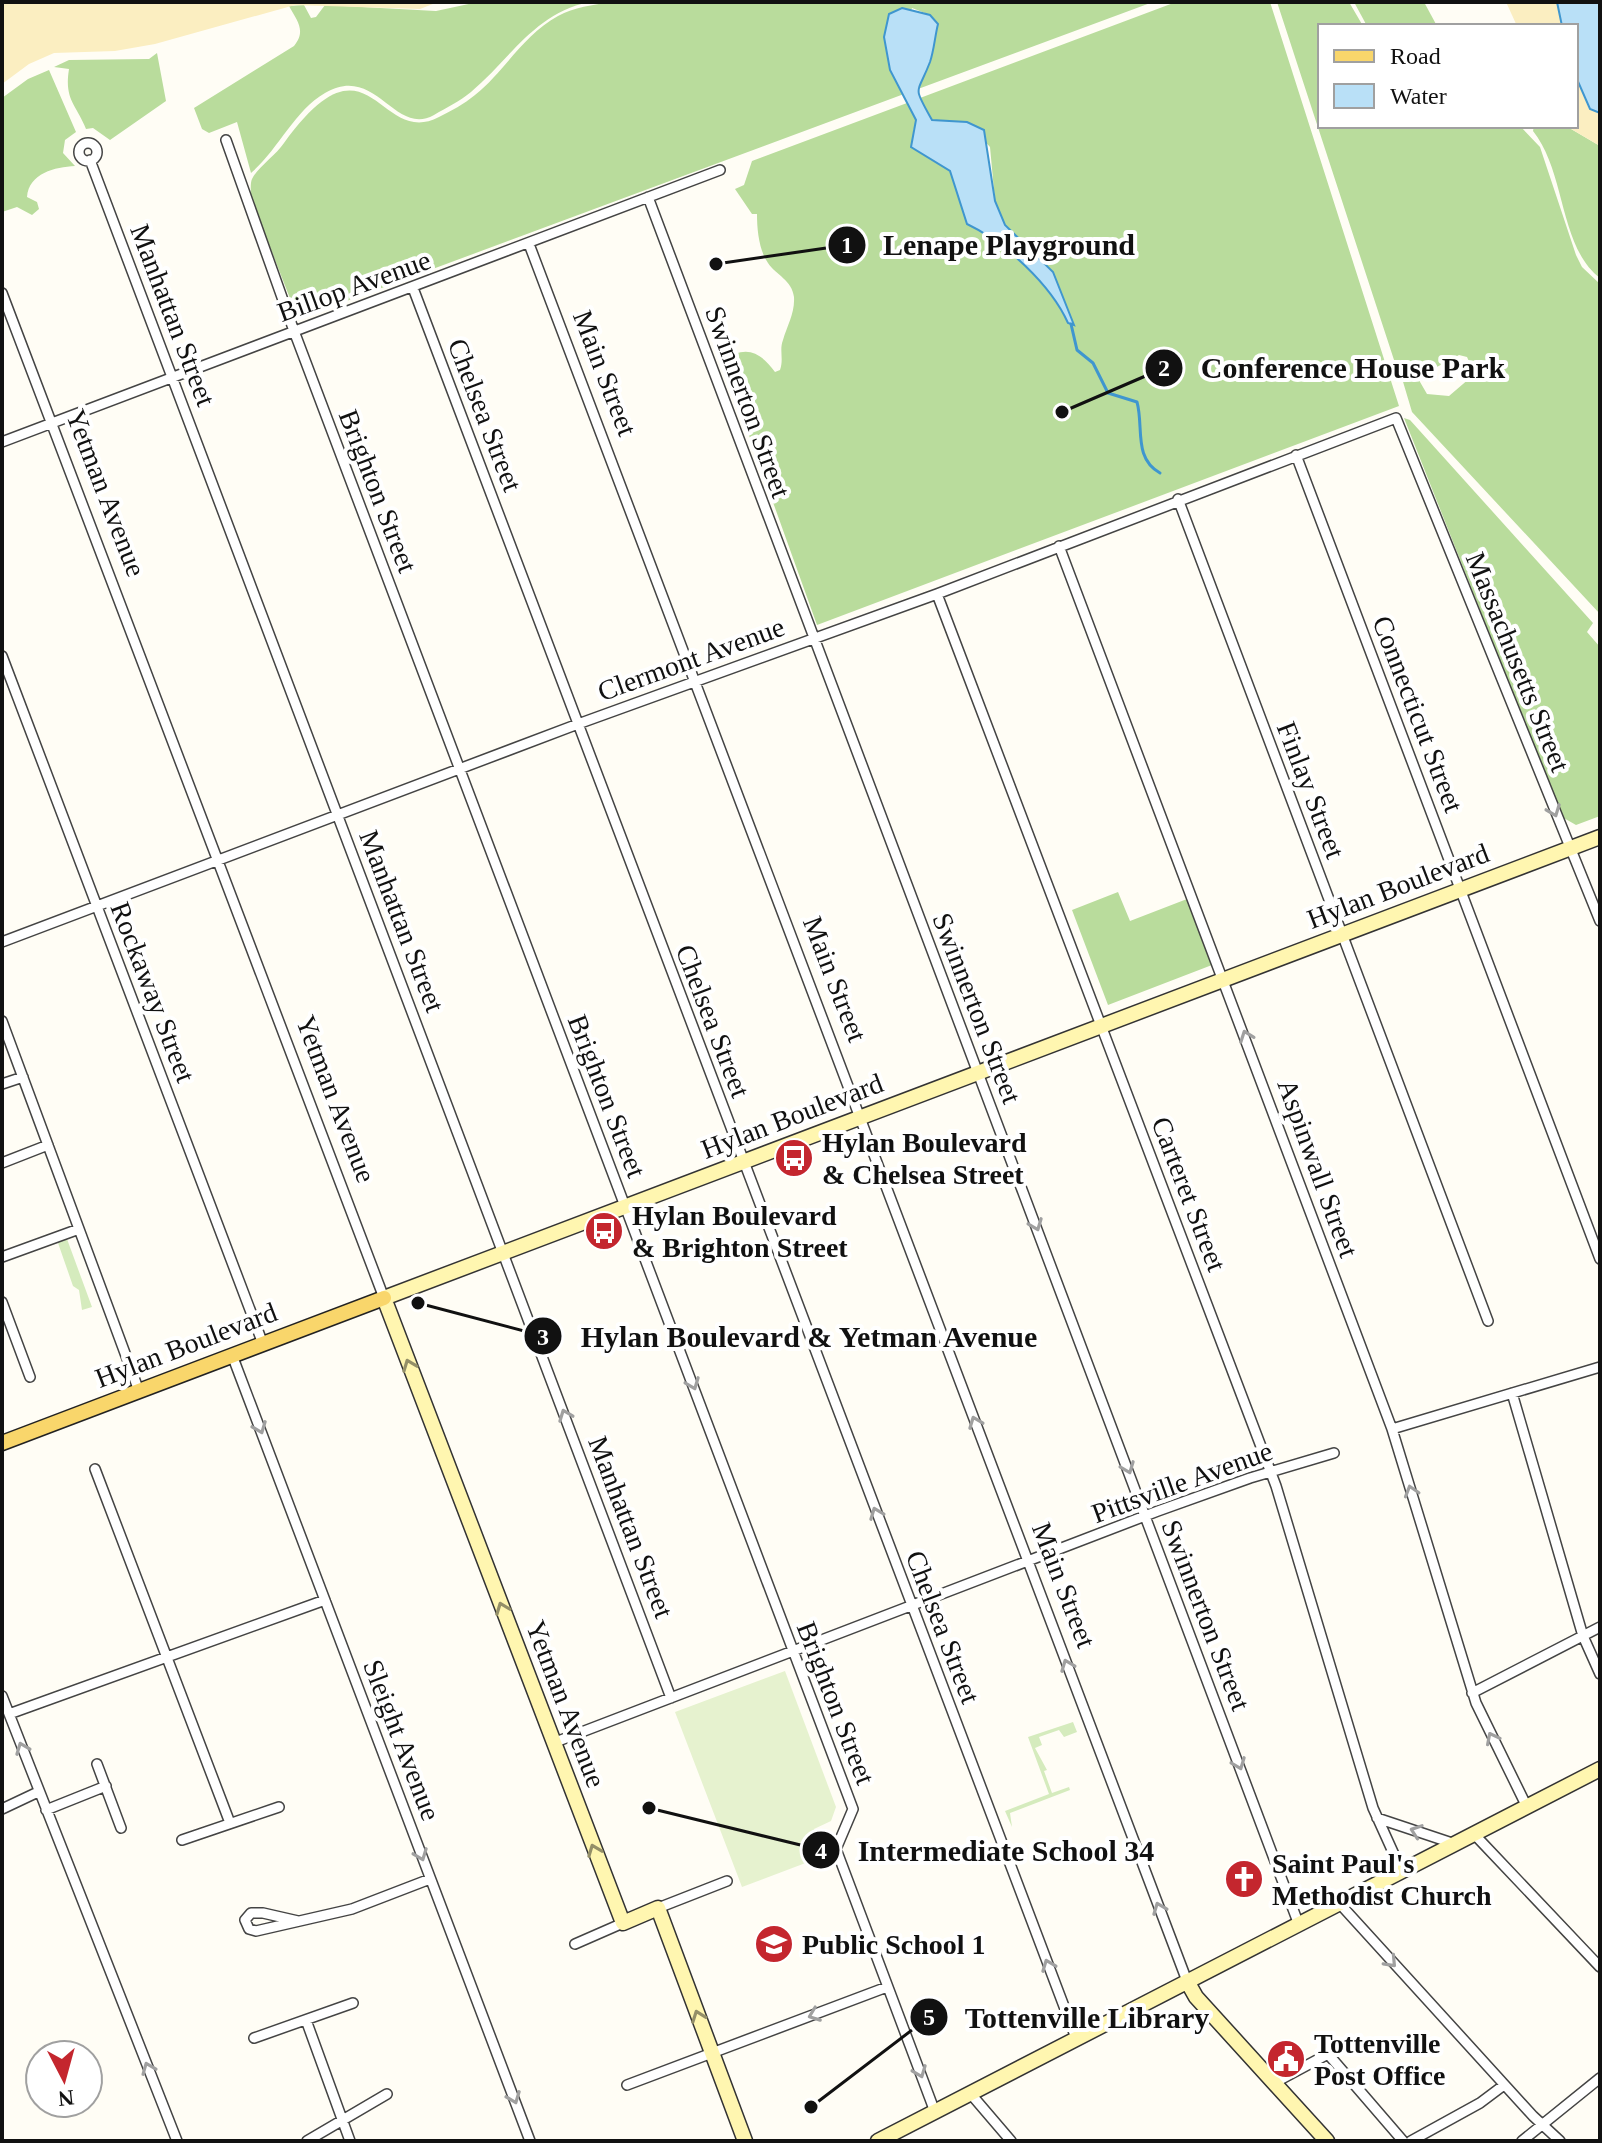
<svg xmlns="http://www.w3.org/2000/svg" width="1602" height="2143" font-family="'Times New Roman',serif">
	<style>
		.green { fill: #d5ebbd }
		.forest { fill: #b9dc9c }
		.sand { fill: #fbeec1 }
		.pitch { fill: #e6f2cf }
		.water { fill: #b9e0f7; stroke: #3f96cf; stroke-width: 2 }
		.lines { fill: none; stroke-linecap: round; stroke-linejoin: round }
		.stream { stroke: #3f96cf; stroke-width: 3 }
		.street-casing { stroke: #444; stroke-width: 12 }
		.secondary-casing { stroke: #333; stroke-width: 17 }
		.primary-casing { stroke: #222; stroke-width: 17 }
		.street { stroke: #fff; stroke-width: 9 }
		.secondary { stroke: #fff6b0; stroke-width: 14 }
		.primary { stroke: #f9d66b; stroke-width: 14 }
		.oneway { stroke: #a0a0a0 }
		.oneway2 { stroke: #948f68 }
		.labels { text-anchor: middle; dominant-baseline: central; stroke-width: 8; stroke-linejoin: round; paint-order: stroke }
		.street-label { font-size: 28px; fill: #111; stroke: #fff }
		.poi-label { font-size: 28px; font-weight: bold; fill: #111; stroke: #fff; text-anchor: start }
		.leader { fill: none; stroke: #111; stroke-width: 3 }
		.callout-dot { fill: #111; stroke: #fff; stroke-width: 3 }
		.mark-label { font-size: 24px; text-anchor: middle; font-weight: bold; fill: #fff }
		.callout-label { font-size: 30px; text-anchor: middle; font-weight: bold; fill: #111; stroke: #fff; stroke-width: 8; stroke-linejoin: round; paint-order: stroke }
	</style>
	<rect width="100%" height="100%" fill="#fffdf5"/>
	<path class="green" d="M67,1239L92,1307L82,1310L79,1290L73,1286L58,1243Z
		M1073,1722L1077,1732L1064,1737L1059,1730L1039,1737L1042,1745L1035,1748L1047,1770L1044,1771L1052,1793L1069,1787L1070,1790L1010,1813L1012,1827L1005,1811L1049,1794L1028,1737Z"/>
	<path class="forest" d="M478,2H589C534,14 511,58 471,92C460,101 446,108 434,115C394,137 376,63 325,93C294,111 278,150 251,173L237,122L209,133L202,129L194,108L294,46C306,31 298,22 289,6L304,5L311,18L316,17L325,5L436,11Z
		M611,2H1153L918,89L917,82L930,63L938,24L930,15L912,8L890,70L904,94L298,319L251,198C251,193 250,183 252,179C258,167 276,155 284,143C370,24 378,149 439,117C451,111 464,104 475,95C505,71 523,35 558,16C574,7 593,5 611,2Z
		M1176,2H1270L1399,406L817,625L722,360C747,345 759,351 775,372L780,370C784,359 779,350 783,340C787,326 795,313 794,297C792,280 776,275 768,263C759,250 757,230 757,214H752L735,189L744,185L752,161L907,103L916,120L913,132L950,171L967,224C1005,242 1050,285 1068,323L1074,325L1053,272L1005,225L995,201L990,147L967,122L932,120L920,98Z
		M1277,2H1349L1363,26H1320V126H1520L1540,147L1576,255L1582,267L1600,284V614L1412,412L1401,375H1416L1427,394L1449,396L1470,378L1472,368L1467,357L1459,355L1435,368L1395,363Z
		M1354,2H1424L1437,26H1367Z
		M157,53L166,101L110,140L93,128L86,129C76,104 64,100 69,69L54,67L69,60L149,59Z
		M49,70L76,132L65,140L63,153L75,166C55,167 29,173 27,197L37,202L39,209L32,215L17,207L2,212V98L28,79Z
		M1534,126H1566L1600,146V278C1559,247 1566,172 1533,131Z
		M1404,418L1410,420L1593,623L1587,632L1600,647V816L1576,825L1562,817Z
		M1118,892L1130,921L1187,899L1212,965L1108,1005L1072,910Z"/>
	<path class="sand" d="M2,2H438L420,9L295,5L155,44L115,51L54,53L29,64L2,84Z
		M1506,2H1557L1562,26H1517Z
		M1576,77L1589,109L1600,113V146L1566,126H1576Z"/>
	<path class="pitch" d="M785,1671L836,1807L831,1821L814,1829L824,1856L742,1887L675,1712Z"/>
	<path class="water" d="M1557,2H1600V113L1590,109L1576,77V26H1562Z
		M902,8L930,15L938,24C935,36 934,50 930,62C917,96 912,84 932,120L967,122L984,130L995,201L1005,225L1053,272L1074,325L1068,323C1051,285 1005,242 967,224L950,171L911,147L916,120L890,70L884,37L889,14Z"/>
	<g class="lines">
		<path class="stream" d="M1071,324L1077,350L1093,363L1108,393L1137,402C1144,427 1133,458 1160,473"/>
		<defs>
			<path id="street" d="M226,140L294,331L853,1809L836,1849L935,2112
				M79 152a9 9 0 1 1 18 0a9 9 0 1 1-18 0Z
				M90,160L671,1698
				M648,197L1299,1925
				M529,244L1187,1981
				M413,288L1076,2038
				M2,293L384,1298
				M2,442L720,170
				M1296,455L1600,1259
				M1178,499L1488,1321
				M1059,546L1392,1429L1476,1703L1527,1807
				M937,594L1276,1486L1373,1808L1402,1872
				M2,656L263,1344
				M2,942L578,724L937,594L1396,418L1600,921
				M2,1021L139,1391
				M2,1084L23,1077
				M2,1163L48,1145
				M2,1257L79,1229
				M2,1302L30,1377
				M232,1355L530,2141
				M1512,1393L1583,1636L1600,1674
				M1392,1429L1600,1367
				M95,1469L230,1823
				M1472,1693L1600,1627
				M2,1696L177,2141
				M9,1714L325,1600
				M553,1743L1158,1511L1250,1478L1334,1453
				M97,1764L121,1828
				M2,1809L38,1792
				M46,1810L106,1786
				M1377,1818L1455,1844
				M1474,1834L1600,1967
				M182,1840L279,1807
				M1340,1904L1533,2116L1560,2141
				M658,1908L727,1881
				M298,1921L263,1913H251L245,1920L249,1929L256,1931L352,1909L430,1879
				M575,1944L623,1923
				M306,2020L350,2141
				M254,2038L353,2003
				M1274,2083L1328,2054L1403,2141
				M627,2085L887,1987
				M970,2093L1011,2141
				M307,2141L387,2094
				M1411,2141L1480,2103L1504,2085
				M1522,2141L1600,2078"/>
			<path id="secondary" d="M1187,1981L1196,1997L1327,2141
				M745,2141L658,1908L623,1923L384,1298L1600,837
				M878,2141L1600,1769"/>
			<path id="primary" d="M2,1443L384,1298"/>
		</defs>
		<use href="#street" class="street-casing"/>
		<use href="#secondary" class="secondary-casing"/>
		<use href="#primary" class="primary-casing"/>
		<use href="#street" class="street"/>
		<use href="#secondary" class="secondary"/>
		<use href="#primary" class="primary"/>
	</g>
	<defs><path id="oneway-chevron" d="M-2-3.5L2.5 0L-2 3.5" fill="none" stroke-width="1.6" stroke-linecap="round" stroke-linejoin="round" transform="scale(2)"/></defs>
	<g class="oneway">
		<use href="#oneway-chevron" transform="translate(1554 811) rotate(69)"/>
		<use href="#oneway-chevron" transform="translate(1246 1036) rotate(-110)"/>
		<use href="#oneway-chevron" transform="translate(1036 1225) rotate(69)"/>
		<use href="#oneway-chevron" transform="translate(693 1384) rotate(69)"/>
		<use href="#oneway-chevron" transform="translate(565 1415) rotate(-111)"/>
		<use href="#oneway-chevron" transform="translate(975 1422) rotate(-111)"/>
		<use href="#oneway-chevron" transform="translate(260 1428) rotate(69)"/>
		<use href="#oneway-chevron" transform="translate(1128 1468) rotate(69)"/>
		<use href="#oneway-chevron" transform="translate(1411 1491) rotate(-107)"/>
		<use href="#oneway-chevron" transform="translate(876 1513) rotate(-111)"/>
		<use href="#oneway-chevron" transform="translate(1067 1665) rotate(-111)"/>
		<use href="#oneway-chevron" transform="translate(1492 1738) rotate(-117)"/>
		<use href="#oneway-chevron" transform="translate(22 1748) rotate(-111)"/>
		<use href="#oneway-chevron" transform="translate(1239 1764) rotate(69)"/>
		<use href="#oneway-chevron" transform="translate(1416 1831) rotate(-161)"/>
		<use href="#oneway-chevron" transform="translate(421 1855) rotate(69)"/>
		<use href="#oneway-chevron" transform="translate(1159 1908) rotate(-111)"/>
		<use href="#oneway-chevron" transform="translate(1391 1962) rotate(47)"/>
		<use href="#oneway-chevron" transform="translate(1048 1965) rotate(-111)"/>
		<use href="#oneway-chevron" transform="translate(814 2015) rotate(159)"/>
		<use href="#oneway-chevron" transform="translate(148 2068) rotate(-112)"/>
		<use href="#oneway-chevron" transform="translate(920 2072) rotate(69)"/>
		<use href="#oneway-chevron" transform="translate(514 2098) rotate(69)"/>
	</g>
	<g class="oneway2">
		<use href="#oneway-chevron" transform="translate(409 1365) rotate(-111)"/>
		<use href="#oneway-chevron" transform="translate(502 1608) rotate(-111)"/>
		<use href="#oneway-chevron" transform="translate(594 1850) rotate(-111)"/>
		<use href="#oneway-chevron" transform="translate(698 2016) rotate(-110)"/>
	</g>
	<defs>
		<symbol id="bus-disc" viewBox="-11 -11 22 22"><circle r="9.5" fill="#c4262e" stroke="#fff"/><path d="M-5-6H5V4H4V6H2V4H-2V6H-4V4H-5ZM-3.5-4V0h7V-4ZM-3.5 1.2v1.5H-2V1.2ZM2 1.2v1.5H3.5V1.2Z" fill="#fff"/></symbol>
		<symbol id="church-disc" viewBox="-11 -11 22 22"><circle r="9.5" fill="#c4262e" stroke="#fff"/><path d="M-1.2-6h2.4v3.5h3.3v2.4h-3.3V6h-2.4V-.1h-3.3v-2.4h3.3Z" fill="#fff"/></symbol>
		<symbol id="school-disc" viewBox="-11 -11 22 22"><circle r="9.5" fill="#c4262e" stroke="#fff"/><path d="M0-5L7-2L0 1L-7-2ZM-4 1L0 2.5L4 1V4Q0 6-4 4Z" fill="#fff"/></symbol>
		<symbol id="civic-disc" viewBox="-11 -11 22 22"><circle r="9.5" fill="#c4262e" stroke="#fff"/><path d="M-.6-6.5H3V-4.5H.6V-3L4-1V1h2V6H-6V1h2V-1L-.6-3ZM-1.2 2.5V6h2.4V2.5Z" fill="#fff"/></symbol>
	</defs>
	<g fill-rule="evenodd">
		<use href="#bus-disc" x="772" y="1136" width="44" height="44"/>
		<use href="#bus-disc" x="582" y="1209" width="44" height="44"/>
		<use href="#church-disc" x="1222" y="1857" width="44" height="44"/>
		<use href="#school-disc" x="752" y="1922" width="44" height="44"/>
		<use href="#civic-disc" x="1264" y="2037" width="44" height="44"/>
	</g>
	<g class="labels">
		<g class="street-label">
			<text transform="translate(354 286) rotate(-20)">Billop Avenue</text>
			<text transform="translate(173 315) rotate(69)">Manhattan Street</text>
			<text transform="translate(605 373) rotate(69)">Main Street</text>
			<text transform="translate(748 402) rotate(70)">Swinnerton Street</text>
			<text transform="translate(485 415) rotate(69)">Chelsea Street</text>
			<text transform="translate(378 491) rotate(69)">Brighton Street</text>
			<text transform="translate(106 493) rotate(69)">Yetman Avenue</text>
			<text transform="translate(691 659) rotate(-20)">Clermont Avenue</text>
			<text transform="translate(1518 662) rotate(68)">Massachusetts Street</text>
			<text transform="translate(1418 714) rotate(69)">Connecticut Street</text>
			<text transform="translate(1311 790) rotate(69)">Finlay Street</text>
			<text transform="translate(1398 886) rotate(-21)">Hylan Boulevard</text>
			<text transform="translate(402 921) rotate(69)">Manhattan Street</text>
			<text transform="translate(835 979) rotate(69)">Main Street</text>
			<text transform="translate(153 992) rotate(69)">Rockaway Street</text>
			<text transform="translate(977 1008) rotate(69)">Swinnerton Street</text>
			<text transform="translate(713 1021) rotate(69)">Chelsea Street</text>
			<text transform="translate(607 1096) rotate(69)">Brighton Street</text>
			<text transform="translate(336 1099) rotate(69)">Yetman Avenue</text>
			<text transform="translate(792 1116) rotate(-21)">Hylan Boulevard</text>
			<text transform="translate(1318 1168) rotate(70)">Aspinwall Street</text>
			<text transform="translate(1189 1194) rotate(69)">Carteret Street</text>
			<text transform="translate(186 1345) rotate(-21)">Hylan Boulevard</text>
			<text transform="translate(1182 1482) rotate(-20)">Pittsville Avenue</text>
			<text transform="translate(631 1527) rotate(69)">Manhattan Street</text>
			<text transform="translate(1064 1585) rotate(69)">Main Street</text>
			<text transform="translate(1206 1615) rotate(69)">Swinnerton Street</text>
			<text transform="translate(943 1627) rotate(69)">Chelsea Street</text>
			<text transform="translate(836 1703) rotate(69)">Brighton Street</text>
			<text transform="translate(566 1704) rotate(69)">Yetman Avenue</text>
			<text transform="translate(402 1740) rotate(69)">Sleight Avenue</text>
		</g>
		<g class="poi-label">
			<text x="822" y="1142">Hylan Boulevard<tspan x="822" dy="32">&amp; Chelsea Street</tspan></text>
			<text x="632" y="1215">Hylan Boulevard<tspan x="632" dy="32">&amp; Brighton Street</tspan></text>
			<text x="1272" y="1863">Saint Paul's<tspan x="1272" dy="32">Methodist Church</tspan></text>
			<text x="802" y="1944">Public School 1</text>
			<text x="1314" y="2043">Tottenville<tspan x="1314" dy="32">Post Office</tspan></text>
		</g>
	</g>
	<path class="leader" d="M716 264L847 245M1062 412L1164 368M418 1303L543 1336M649 1808L821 1850M811 2107L929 2017"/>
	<g class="callout-dot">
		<circle cx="716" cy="264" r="8"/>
		<circle cx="1062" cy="412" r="8"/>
		<circle cx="418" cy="1303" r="8"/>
		<circle cx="649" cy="1808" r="8"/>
		<circle cx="811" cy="2107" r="8"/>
		<circle cx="847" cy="245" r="20"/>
		<circle cx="1164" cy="368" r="20"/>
		<circle cx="543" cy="1336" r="20"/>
		<circle cx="821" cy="1850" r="20"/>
		<circle cx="929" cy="2017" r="20"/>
	</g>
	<g class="mark-label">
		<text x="847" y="253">1</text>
		<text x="1164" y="376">2</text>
		<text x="543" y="1345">3</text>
		<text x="821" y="1859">4</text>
		<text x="929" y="2025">5</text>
	</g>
	<g class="callout-label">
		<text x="1009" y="255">Lenape Playground</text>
		<text x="1353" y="378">Conference House Park</text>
		<text x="809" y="1347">Hylan Boulevard &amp; Yetman Avenue</text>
		<text x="1006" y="1861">Intermediate School 34</text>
		<text x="1087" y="2028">Tottenville Library</text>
	</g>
	<rect width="1602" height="2143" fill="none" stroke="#111111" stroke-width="8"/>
	<rect x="1318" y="24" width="260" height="104" fill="#ffffff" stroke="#a0a0a0" stroke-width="2"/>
	<rect x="1334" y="50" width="40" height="12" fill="#f9d66b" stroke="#a0a0a0" stroke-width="2"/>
	<text x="1390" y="64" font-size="24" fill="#111111">Road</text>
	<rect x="1334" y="84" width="40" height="24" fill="#b9e0f7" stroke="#a0a0a0" stroke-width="2"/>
	<text x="1390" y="104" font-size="24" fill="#111111">Water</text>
	<g transform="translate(64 2079) rotate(174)"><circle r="38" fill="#ffffff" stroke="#a0a0a0" stroke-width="2"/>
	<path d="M0-6L14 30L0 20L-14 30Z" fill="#c4262e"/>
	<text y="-12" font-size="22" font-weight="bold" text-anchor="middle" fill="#111111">N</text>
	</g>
</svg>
